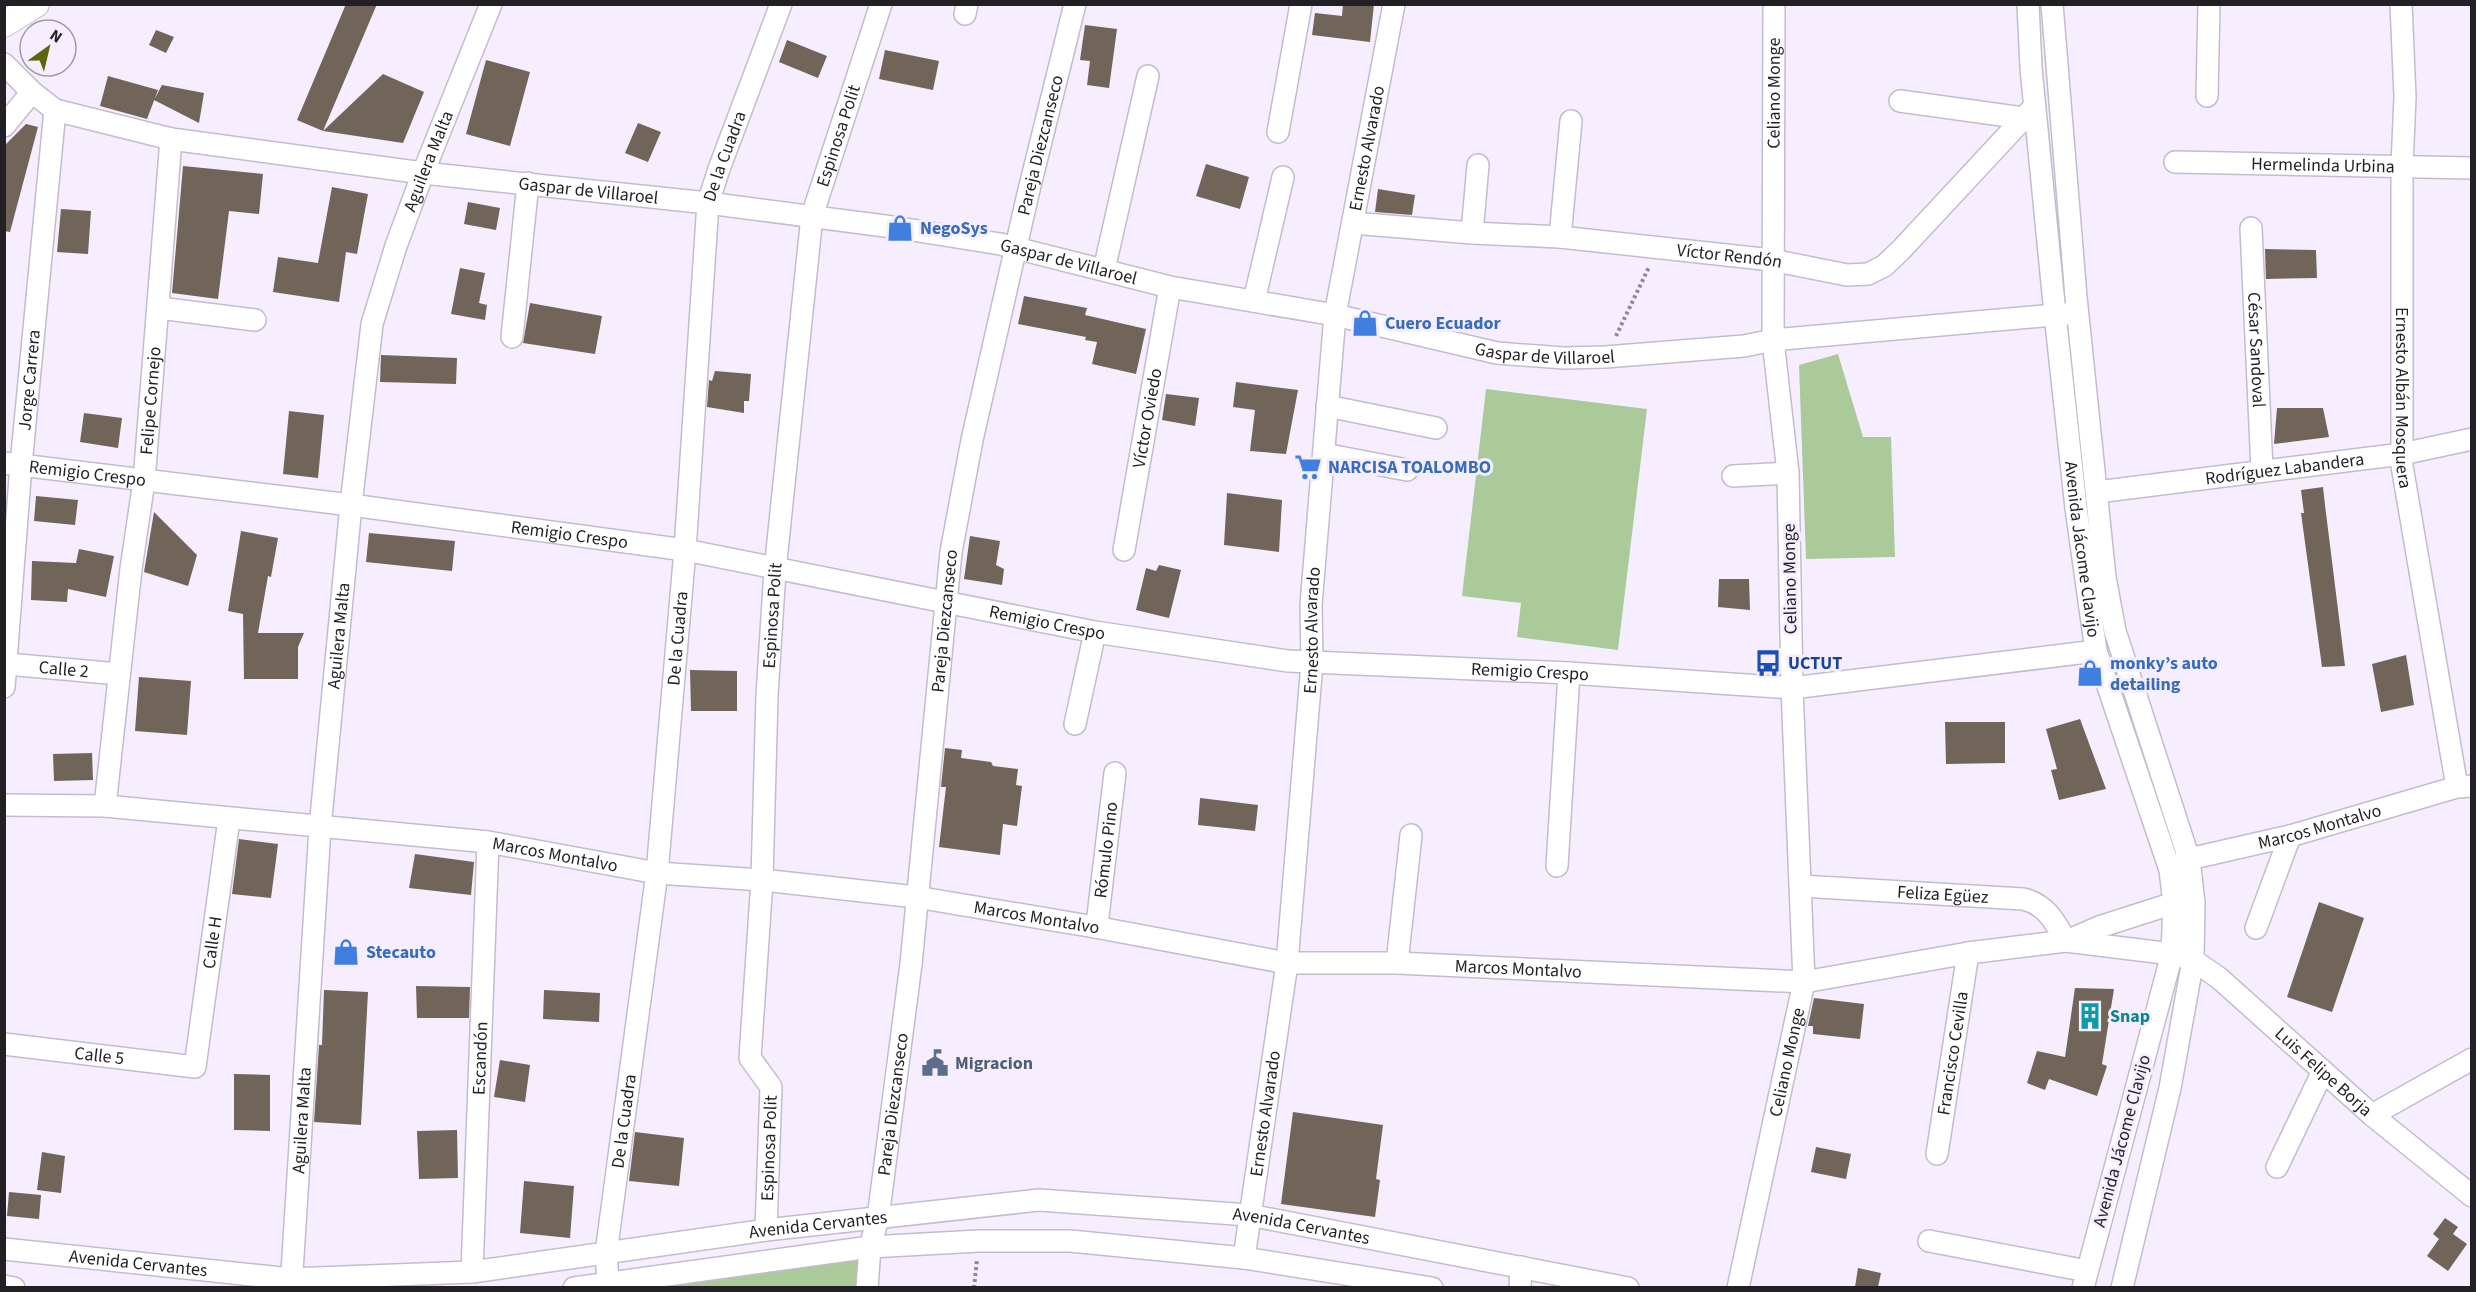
<svg xmlns="http://www.w3.org/2000/svg" width="2476" height="1292" font-family="'Source Sans 3',sans-serif">
	<style>
		.green { fill: #aaca9a }
		.building { fill: #716458 }
		.lines { fill: none; stroke-linecap: round; stroke-linejoin: round }
		.minor-casing { stroke: #c4bccd; stroke-width: 24 }
		.major-casing { stroke: #c4bccd; stroke-width: 28 }
		.path { stroke: #8e8894; stroke-width: 4; stroke-dasharray: 3 3; stroke-linecap: butt }
		.minor { stroke: #fff; stroke-width: 21 }
		.major { stroke: #fff; stroke-width: 26 }
		.labels { text-anchor: middle; dominant-baseline: central; stroke-width: 6; stroke-linejoin: round; paint-order: stroke }
		.street-label { font-size: 18px; fill: #221f25; stroke: #f6eeff }
		.shop-label { font-size: 18px; font-weight: bold; fill: #366cbe; stroke: #f6eeff; text-anchor: start }
		.transit-label { font-size: 18px; font-weight: bold; fill: #164399; stroke: #f6eeff; text-anchor: start }
		.culture-label { font-size: 18px; font-weight: bold; fill: #0d838f; stroke: #f6eeff; text-anchor: start }
		.service-label { font-size: 18px; font-weight: bold; fill: #4e5e75; stroke: #f6eeff; text-anchor: start }
	</style>
	<rect width="100%" height="100%" fill="#f6eeff"/>
	<path class="green" d="M1838,354L1863,437H1891L1895,557L1806,559L1799,365Z
		M1486,389L1647,409L1618,650L1517,637L1521,603L1462,596Z
		M863,1255L860,1287H643Z"/>
	<path class="building" d="M346,4H377L323,131L297,120Z
		M1343,4H1374L1370,42L1312,35L1315,13L1342,16Z
		M1085,25L1117,29L1109,88L1087,85L1090,61L1080,60Z
		M156,30L174,37L166,53L149,45Z
		M787,40L827,56L818,78L779,62Z
		M885,50L939,61L933,90L879,79Z
		M486,60L530,72L510,146L466,134Z
		M383,74L424,92L403,143L323,131Z
		M108,76L158,90L147,119L100,106Z
		M162,85L204,93L199,123L154,100Z
		M638,123L661,132L648,162L625,153Z
		M26,124L38,127L10,232L4,231V146Z
		M1206,164L1249,177L1240,209L1196,196Z
		M183,166L263,174L259,214L229,211L218,299L172,293Z
		M332,187L368,194L357,254L346,252L339,302L273,292L278,257L318,263Z
		M1378,189L1415,195L1412,215L1375,212Z
		M468,202L500,208L496,230L464,224Z
		M61,209L91,211L88,254L57,252Z
		M2265,249L2316,250L2317,278L2266,279Z
		M460,268L485,273L479,303L487,305L485,320L451,314Z
		M1024,296L1087,308L1085,315L1146,329L1136,374L1092,364L1097,342L1085,340L1086,337L1018,324Z
		M530,303L602,316L595,354L523,343Z
		M381,355L457,358L456,384L380,382Z
		M715,371L751,374L749,401H744V413L707,407L709,380L712,381Z
		M1236,382L1298,390L1286,454L1250,451L1255,410L1233,407Z
		M1166,394L1199,398L1195,426L1162,420Z
		M2277,408H2323L2329,437L2274,444Z
		M289,411L324,415L318,478L283,474Z
		M84,413L122,418L118,448L80,442Z
		M2323,487L2325,505L2345,666L2322,667L2301,513H2304L2301,490Z
		M1227,493L1282,500L1279,552L1224,545Z
		M36,496L78,500L75,525L34,521Z
		M154,512L197,555L188,586L144,572Z
		M241,531L278,538L271,577L268,576L258,633H304L298,647V679H244L243,614L228,611Z
		M369,533L455,541L452,571L366,562Z
		M970,536L1000,541L996,565L1004,569L1002,585L964,579Z
		M79,549L114,556L106,597L68,589L67,602L31,600L32,561L76,563Z
		M1159,565L1181,570L1169,618L1136,610L1146,568L1156,571Z
		M1719,579H1749L1750,610L1718,607Z
		M2406,655L2414,705L2381,712L2372,664Z
		M690,670L737,671V711H691Z
		M139,677L191,681L187,735L135,731Z
		M2080,719L2106,789L2059,800L2051,770L2057,769L2046,729Z
		M1945,722H2005V763L1946,764Z
		M945,748L962,750L961,758L991,762L993,766L1018,769L1016,785L1022,786L1017,826L1003,824L1000,855L939,847L946,787H941Z
		M92,753L93,780L54,781L53,754Z
		M1200,798L1258,805L1255,831L1198,825Z
		M239,839L278,844L271,898L232,894Z
		M415,854L474,862L471,895L409,888Z
		M2319,902L2364,918L2332,1012L2287,997Z
		M416,986L470,987L469,1018H417Z
		M2075,988L2114,989L2102,1064L2107,1066L2097,1096L2049,1079L2045,1090L2027,1083L2037,1051L2065,1057Z
		M324,990L368,992L361,1125L314,1122L319,1045H322Z
		M544,990L600,993L599,1022L543,1019Z
		M1814,998L1864,1004L1860,1039L1813,1034V1026H1808Z
		M500,1060L530,1065L525,1102L494,1097Z
		M234,1074L270,1075V1131L234,1130Z
		M1293,1112L1383,1125L1376,1179L1380,1180L1375,1217L1281,1204Z
		M457,1130L458,1178L419,1179L417,1131Z
		M635,1132L684,1138L679,1186L629,1181Z
		M1816,1147L1851,1154L1846,1179L1811,1172Z
		M42,1152L65,1156L61,1193L37,1190Z
		M524,1181L574,1186L570,1238L520,1233Z
		M9,1192L41,1195L39,1219L7,1216Z
		M2445,1218L2458,1227L2453,1234L2467,1244L2448,1271L2427,1256L2439,1239L2433,1234Z
		M1858,1268L1881,1273L1878,1287H1855Z"/>
	<g class="lines">
		<defs>
			<g id="minor">
				<path id="s1" d="M2028,4L2031,68L2055,314L2076,508L2096,651L2170,870L2174,903L2172,954L2083,1288"/>
				<path d="M2052,4L2076,297L2105,577L2115,631L2189,859L2194,903L2193,960L2170,1088L2122,1288"/>
				<path id="s2" d="M2401,4L2405,97L2402,166V466L2457,787"/>
				<path d="M965,14L967,4"/>
				<path id="s3" d="M4,64L32,92L55,110L171,139L423,173L708,203L900,228L1000,244L1170,287L1335,315L1497,353L1564,358L1605,357L1744,346L1773,340L2077,313"/>
				<path d="M2207,96L2209,4"/>
				<path d="M1900,101L2023,118"/>
				<path d="M4,126L32,92"/>
				<path d="M1278,132L1301,4"/>
				<path id="s4" d="M2175,162L2472,168"/>
				<path id="s5" d="M1353,223L1472,233L1560,237L1772,260L1847,275L1868,274L1884,266L1901,250L2034,107"/>
				<path id="s6" d="M2251,228L2262,470"/>
				<path d="M1472,233L1478,165"/>
				<path d="M1560,237L1571,121"/>
				<path d="M1104,270L1148,76"/>
				<path d="M1254,301L1283,177"/>
				<path d="M159,308L255,320"/>
				<path d="M512,337L528,183"/>
				<path d="M1327,406L1436,428"/>
				<path d="M1324,454L1407,470"/>
				<path id="s7" d="M4,463L351,505L685,550L1095,632L1288,661L1569,673L1792,688L2096,651"/>
				<path d="M1733,476L1788,473"/>
				<path id="s8" d="M2097,492L2402,454L2472,439"/>
				<path id="s9" d="M1124,550L1170,287"/>
				<path id="s10" d="M7,664L119,674"/>
				<path id="s11" d="M4,687L21,465L55,110"/>
				<path d="M1075,724L1095,632"/>
				<path id="s12" d="M4,805L105,806L488,842L657,873L762,880L916,897L1095,927L1287,963H1397L1804,982L1968,953L2066,941L2172,954L2193,960L2219,978L2372,1115L2472,1196"/>
				<path id="s13" d="M105,806L131,569L144,481L171,139"/>
				<path id="s14" d="M2178,865L2189,859L2290,836L2457,787L2472,786"/>
				<path d="M1557,866L1569,673"/>
				<path id="s15" d="M1801,886L2023,899C2046,904 2055,922 2066,941"/>
				<path id="s16" d="M1095,927L1098,916L1115,773"/>
				<path d="M2256,928L2290,836"/>
				<path d="M2067,941L2099,927L2174,903H2185"/>
				<path d="M1397,963L1411,835"/>
				<path id="s17" d="M4,1044L195,1067L229,819"/>
				<path d="M2372,1115L2472,1059"/>
				<path id="s18" d="M1937,1154L1968,953"/>
				<path d="M2277,1167L2323,1071"/>
				<path id="s19" d="M766,1230L771,1087L750,1058L762,880L767,695L775,570L812,216L881,4"/>
				<path d="M1929,1241L2087,1271"/>
				<path id="s20" d="M4,1249L291,1279L472,1272L766,1230L1039,1200L1249,1215L1628,1288"/>
				<path id="s21" d="M1244,1258L1287,963L1312,663L1311,605L1335,315L1394,4"/>
				<path id="s22" d="M472,1272L488,842"/>
				<path id="s23" d="M608,1282L606,1253L657,873L685,550L708,203L719,169L781,4"/>
				<path d="M4,1286L14,1288"/>
				<path id="s24" d="M291,1288L320,828L351,505L372,324L396,246L423,173L491,4"/>
				<path d="M574,1288L870,1247L979,1241H1070L1244,1258L1432,1288"/>
				<path id="s25" d="M867,1288L870,1247L878,1218L911,964L951,552L972,440L1028,194L1075,4"/>
				<path d="M1520,1288L1521,1267"/>
				<path id="s26" d="M1738,1288L1804,982L1792,688L1788,473L1773,340L1774,8"/>
			</g>
			<path id="major" d="M4,24L36,4"/>
		</defs>
		<use href="#minor" class="minor-casing"/>
		<use href="#major" class="major-casing"/>
		<path class="path" d="M1616,336L1649,267
			M974,1288L977,1259"/>
		<use href="#minor" class="minor"/>
		<use href="#major" class="major"/>
	</g>
	<defs>
		<symbol id="shop-bare" viewBox="-9 -9 18 18"><path d="M-5-2.5h2.3a2.7 3.5 0 0 1 5.4 0H5L5.5 6h-11ZM-1.5-2.5h3a1.5 2.3 0 0 0-3 0Z" fill="#3f7fe0" stroke="#f6eeff" stroke-width="2.5" paint-order="stroke"/></symbol>
		<symbol id="supermarket-bare" viewBox="-9 -9 18 18"><path d="M-6-5.5h2.5l.6 2H6L4.5 2H-2.5L-4.4-4H-6ZM-1.5 3.2a1.3 1.3 0 1 0 .1 0ZM3 3.2a1.3 1.3 0 1 0 .1 0Z" fill="#3f7fe0" stroke="#f6eeff" stroke-width="2.5" paint-order="stroke"/></symbol>
		<symbol id="bus-bare" viewBox="-9 -9 18 18"><path d="M-5-6H5V4H4V6H2V4H-2V6H-4V4H-5ZM-3.5-4V0h7V-4ZM-3.5 1.2v1.5H-2V1.2ZM2 1.2v1.5H3.5V1.2Z" fill="#1a4fb4" stroke="#f6eeff" stroke-width="2.5" paint-order="stroke"/></symbol>
		<symbol id="building-bare" viewBox="-9 -9 18 18"><path d="M-4-6H4V6H1V3H-1V6H-4ZM-2.5-4.3h1.7v1.8h-1.7ZM.8-4.3h1.7v1.8H.8ZM-2.5-1h1.7V.8h-1.7ZM.8-1h1.7V.8H.8Z" fill="#0f9aa8" stroke="#f6eeff" stroke-width="2.5" paint-order="stroke"/></symbol>
		<symbol id="civic-bare" viewBox="-9 -9 18 18"><path d="M-.6-6.5H3V-4.5H.6V-3L4-1V1h2V6H-6V1h2V-1L-.6-3ZM-1.2 2.5V6h2.4V2.5Z" fill="#5c6f8a" stroke="#f6eeff" stroke-width="2.5" paint-order="stroke"/></symbol>
	</defs>
	<g fill-rule="evenodd">
		<use href="#shop-bare" x="881" y="209" width="38" height="38"/>
		<use href="#shop-bare" x="1346" y="304" width="38" height="38"/>
		<use href="#supermarket-bare" x="1289" y="448" width="38" height="38"/>
		<use href="#bus-bare" x="1749" y="644" width="38" height="38"/>
		<use href="#shop-bare" x="2071" y="654" width="38" height="38"/>
		<use href="#shop-bare" x="327" y="933" width="38" height="38"/>
		<use href="#building-bare" x="2071" y="997" width="38" height="38"/>
		<use href="#civic-bare" x="916" y="1044" width="38" height="38"/>
	</g>
	<g class="labels">
		<g class="street-label">
			<text stroke="none"><textPath href="#s26" startOffset="1203">Celiano Monge</textPath></text>
			<text stroke="none"><textPath href="#s19" startOffset="1108">Espinosa Polit</textPath></text>
			<text stroke="none"><textPath href="#s25" startOffset="1158">Pareja Diezcanseco</textPath></text>
			<text stroke="none"><textPath href="#s21" startOffset="1118">Ernesto Alvarado</textPath></text>
			<text stroke="none"><textPath href="#s23" startOffset="1134">De la Cuadra</textPath></text>
			<text stroke="none"><textPath href="#s24" startOffset="1140">Aguilera Malta</textPath></text>
			<text stroke="none"><textPath href="#s4" startOffset="148">Hermelinda Urbina</textPath></text>
			<text stroke="none"><textPath href="#s3" startOffset="609">Gaspar de Villaroel</textPath></text>
			<text stroke="none"><textPath href="#s5" startOffset="378">Víctor Rendón</textPath></text>
			<text stroke="none"><textPath href="#s3" startOffset="1095">Gaspar de Villaroel</textPath></text>
			<text stroke="none"><textPath href="#s6" startOffset="122">César Sandoval</textPath></text>
			<text stroke="none"><textPath href="#s3" startOffset="1581">Gaspar de Villaroel</textPath></text>
			<text stroke="none"><textPath href="#s11" startOffset="308">Jorge Carrera</textPath></text>
			<text stroke="none"><textPath href="#s2" startOffset="394">Ernesto Albán Mosquera</textPath></text>
			<text stroke="none"><textPath href="#s13" startOffset="408">Felipe Cornejo</textPath></text>
			<text stroke="none"><textPath href="#s9" startOffset="134">Víctor Oviedo</textPath></text>
			<text stroke="none"><textPath href="#s8" startOffset="189">Rodríguez Labandera</textPath></text>
			<text stroke="none"><textPath href="#s7" startOffset="84">Remigio Crespo</textPath></text>
			<text stroke="none"><textPath href="#s7" startOffset="570">Remigio Crespo</textPath></text>
			<text stroke="none"><textPath href="#s1" startOffset="548">Avenida Jácome Clavijo</textPath></text>
			<text transform="translate(1790 579) rotate(-91)">Celiano Monge</text>
			<text stroke="none"><textPath href="#s19" startOffset="622">Espinosa Polit</textPath></text>
			<text stroke="none"><textPath href="#s25" startOffset="672">Pareja Diezcanseco</textPath></text>
			<text stroke="none"><textPath href="#s7" startOffset="1056">Remigio Crespo</textPath></text>
			<text stroke="none"><textPath href="#s21" startOffset="632">Ernesto Alvarado</textPath></text>
			<text stroke="none"><textPath href="#s24" startOffset="654">Aguilera Malta</textPath></text>
			<text stroke="none"><textPath href="#s23" startOffset="648">De la Cuadra</textPath></text>
			<text stroke="none"><textPath href="#s10" startOffset="57">Calle 2</textPath></text>
			<text stroke="none"><textPath href="#s7" startOffset="1542">Remigio Crespo</textPath></text>
			<text stroke="none"><textPath href="#s14" startOffset="147">Marcos Montalvo</textPath></text>
			<text stroke="none"><textPath href="#s16" startOffset="78">Rómulo Pino</textPath></text>
			<text stroke="none"><textPath href="#s12" startOffset="554">Marcos Montalvo</textPath></text>
			<text stroke="none"><textPath href="#s15" startOffset="142">Feliza Egüez</textPath></text>
			<text stroke="none"><textPath href="#s12" startOffset="1040">Marcos Montalvo</textPath></text>
			<text stroke="none"><textPath href="#s17" startOffset="318">Calle H</textPath></text>
			<text stroke="none"><textPath href="#s12" startOffset="1526">Marcos Montalvo</textPath></text>
			<text stroke="none"><textPath href="#s18" startOffset="102">Francisco Cevilla</textPath></text>
			<text stroke="none"><textPath href="#s17" startOffset="96">Calle 5</textPath></text>
			<text stroke="none"><textPath href="#s22" startOffset="214">Escandón</textPath></text>
			<text stroke="none"><textPath href="#s26" startOffset="231">Celiano Monge</textPath></text>
			<text stroke="none"><textPath href="#s12" startOffset="2378">Luis Felipe Borja</textPath></text>
			<text stroke="none"><textPath href="#s25" startOffset="186">Pareja Diezcanseco</textPath></text>
			<text stroke="none"><textPath href="#s21" startOffset="146">Ernesto Alvarado</textPath></text>
			<text stroke="none"><textPath href="#s24" startOffset="168">Aguilera Malta</textPath></text>
			<text stroke="none"><textPath href="#s23" startOffset="162">De la Cuadra</textPath></text>
			<text transform="translate(2122 1141) rotate(-75)">Avenida Jácome Clavijo</text>
			<text stroke="none"><textPath href="#s19" startOffset="82">Espinosa Polit</textPath></text>
			<text stroke="none"><textPath href="#s20" startOffset="819">Avenida Cervantes</textPath></text>
			<text stroke="none"><textPath href="#s20" startOffset="1305">Avenida Cervantes</textPath></text>
			<text stroke="none"><textPath href="#s20" startOffset="135">Avenida Cervantes</textPath></text>
		</g>
		<g class="shop-label">
			<text x="920" y="228">NegoSys</text>
			<text x="1385" y="323">Cuero Ecuador</text>
			<text x="1328" y="467">NARCISA TOALOMBO</text>
			<text x="2110" y="663">monky’s auto<tspan x="2110" dy="21">detailing</tspan></text>
			<text x="366" y="952">Stecauto</text>
		</g>
		<g class="transit-label">
			<text x="1788" y="663">UCTUT</text>
		</g>
		<g class="culture-label">
			<text x="2110" y="1016">Snap</text>
		</g>
		<g class="service-label">
			<text x="955" y="1063">Migracion</text>
		</g>
	</g>
	<rect width="2476" height="1292" fill="none" stroke="#221f25" stroke-width="12"/>
	<g transform="translate(48 48) rotate(34)"><circle r="28" fill="#f6eeff" stroke="#a19ba8" stroke-width="1.5"/>
	<path d="M0-4.5L10 22L0 15L-10 22Z" fill="#5c670b"/>
	<text y="-9" font-size="16" font-weight="bold" text-anchor="middle" fill="#221f25">N</text>
	</g>
</svg>
